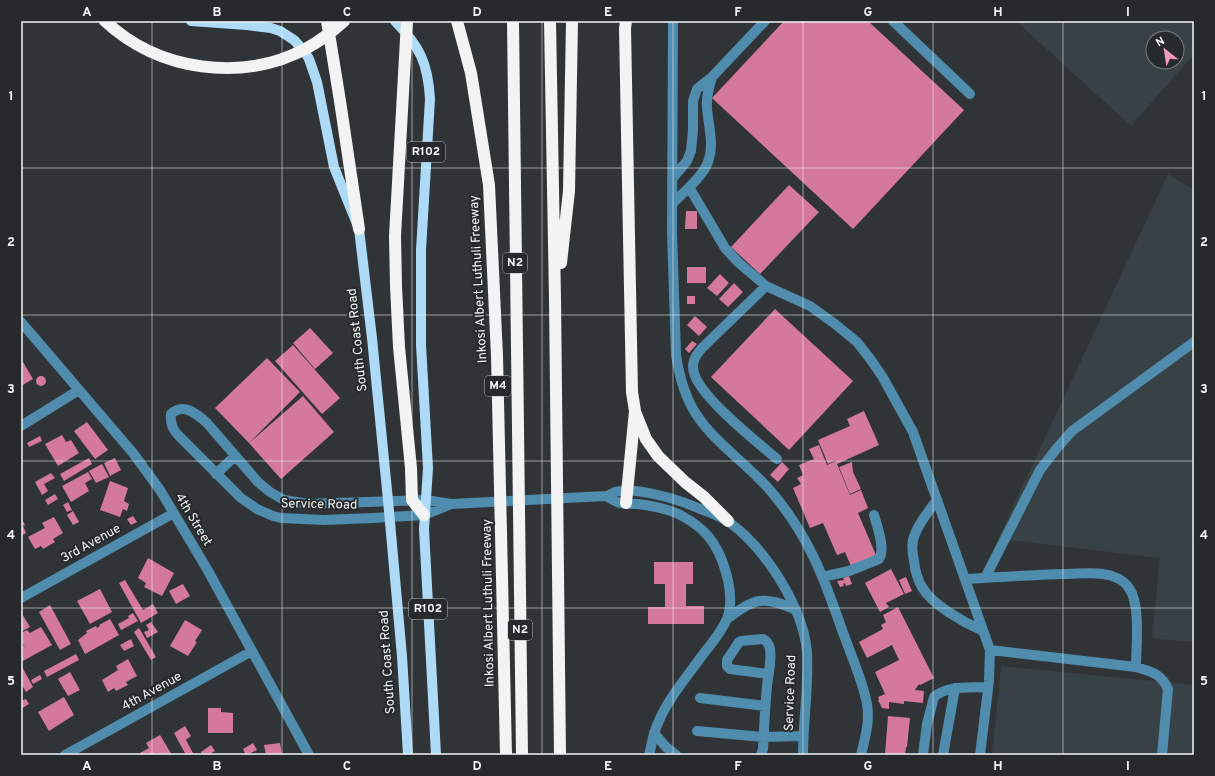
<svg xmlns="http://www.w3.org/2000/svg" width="1215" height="776" font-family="Overpass,sans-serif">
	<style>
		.built { fill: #384146; fill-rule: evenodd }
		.building { fill: #d5799a }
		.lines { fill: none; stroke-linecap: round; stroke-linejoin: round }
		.minor { stroke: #4f8cae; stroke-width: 10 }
		.major { stroke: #addbf7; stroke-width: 10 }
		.highway { stroke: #f3f3f3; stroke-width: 12 }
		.grid { fill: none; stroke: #f3f5f6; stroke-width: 1; stroke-opacity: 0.55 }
		.labels { text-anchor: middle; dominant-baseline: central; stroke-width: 4; stroke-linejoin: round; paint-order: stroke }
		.shield { fill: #272a2c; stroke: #b6b8b9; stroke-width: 1 }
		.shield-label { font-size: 12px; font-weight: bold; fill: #f3f5f6 }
		.street-label { font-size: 13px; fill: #f3f5f6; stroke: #272a2c }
		.neatline { fill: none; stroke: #f3f5f6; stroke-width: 1.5 }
		.grid-label { font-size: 13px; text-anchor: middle; font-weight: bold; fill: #f3f5f6 }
	</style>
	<rect width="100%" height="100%" fill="#313436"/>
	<path class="built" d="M1016,21H1194V54L1131,126ZM1153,38H1177V62H1153Z
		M1168,174L1194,190V642L1152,638L1160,558L998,539Z
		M1001,666L1194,685V755H992Z"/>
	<path class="building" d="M784,21H868L964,110L853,229L712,98Z
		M789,185L819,212L760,274L731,247Z
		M686,211H697V229H685Z
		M687,267H706V283H687Z
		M720,274L729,283L717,296L707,288Z
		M734,283L743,292L728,307L719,299Z
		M687,296H695V304H687Z
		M775,309L853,381L789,450L711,377Z
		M695,316L707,327L699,336L687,325Z
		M310,328L333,353L315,369L293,343Z
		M692,341L697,344L689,353L685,349Z
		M293,345L340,398L322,414L275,361Z
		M267,358L300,392L249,443L215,408Z
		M23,362L33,379L21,386V363Z
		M36 381a5 5 0 1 1 10 0a5 5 0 1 1-10 0Z
		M303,396L334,432L281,479L249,443Z
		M864,411L879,445L837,464L850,495L861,490L868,508L858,513L876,555L851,566L845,552L837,555L823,523L810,528L793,488L801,484L797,478L803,475L799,465L814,459L809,449L819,445L827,465L836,461V460L828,464L818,440L850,426L847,419Z
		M87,422L108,450L95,459L74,431Z
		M62,435L66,442L71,440L79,453L58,466L45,444Z
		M40,436L42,441L29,447L27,443Z
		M89,458L92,464L64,481L60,474Z
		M115,458L121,470L110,476L104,463Z
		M782,462L789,469L778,482L770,475Z
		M852,462L853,472L861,489L850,494L839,467Z
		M102,464L109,477L96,483L89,471Z
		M88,472L92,479L85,483L89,491L71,502L62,486Z
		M51,473L55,478L44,484L48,491L42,495L35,482Z
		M110,481L128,488L124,501L129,504L127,511L123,509L120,517L100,510Z
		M55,494L58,499L48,505L45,500Z
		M68,502L72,510L67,512L63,505Z
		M73,511L79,522L73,525L67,515Z
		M133,516L137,522L131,525L127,519Z
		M21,517L25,525L23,526L26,533L21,536Z
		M54,517L63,533L53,539L55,542L43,549L41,546L35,549L28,537L45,528L42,523Z
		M148,558L174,573L162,596L144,587L146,583L138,578Z
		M654,562H693V584H686V606H704V624H648V607H665V584H654Z
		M891,569L904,594L886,603L889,607L880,612L865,583Z
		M849,576L852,584L846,586L845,583L843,584L844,586L840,587L837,581L844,580L843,578Z
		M906,577L912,591L905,594L899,580Z
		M125,580L143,610L153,604L158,613L141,623L119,583Z
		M183,584L190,596L176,604L169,591Z
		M100,589L112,612L90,624L77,601Z
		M50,605L71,644L60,650L39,612Z
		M898,607L934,678L920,685L919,684L915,690L924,691L923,703L904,701V704L889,702V709L882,708L878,700H879L878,697L885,694L875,672L899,660L892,645L867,658L859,642L883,629L881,625L886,622L883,615Z
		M21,612L30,627L21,632Z
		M133,613L138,621L121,630L118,624L129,618L128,616Z
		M110,619L119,635L85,654L78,640L87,633L86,631L96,626L97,628L100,626L99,625Z
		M185,620L202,630L195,641L197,642L188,656L170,646Z
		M151,622L158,632L147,638L144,632L149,630L146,625Z
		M41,627L52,645L21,662V642L25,648L21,640V633L27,630L30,633Z
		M139,628L156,657L151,660L134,632Z
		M131,639L134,646L124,651L120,645Z
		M76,654L79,660L47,677L44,671Z
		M128,659L137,676L126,682L128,685L116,691L114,688L108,692L102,680L118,670L116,666Z
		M21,665L33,687L26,692L21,684Z
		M70,672L80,690L68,696L58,679Z
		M40,675L42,679L33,684L31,680Z
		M64,697L74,715L49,731L38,712Z
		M26,699L29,704L21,709V701Z
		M208,708H221V712L233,713V733H208Z
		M888,716L910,718L907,747H906L905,755H885Z
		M185,726L191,736L186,740L194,755H186L174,733Z
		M160,735L172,755H142L140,753L149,748L146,743Z
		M253,743L257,750L246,755L243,749Z
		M280,743L282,755H266L264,745Z
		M211,745L215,751L208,755H202L201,752Z"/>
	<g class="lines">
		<path class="minor" d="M673,21L672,232L676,355C679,375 685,397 696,414C717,446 751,466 774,495C789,513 803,535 813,556C826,582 835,611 845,638C853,660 863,682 867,704C870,722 865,738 861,755
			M893,21L970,94
			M672,179L687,161L691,151L693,130V101L697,89L712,77L765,21
			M689,187L725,248L739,263L766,286
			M672,204C684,192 705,175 709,159C714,143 708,124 707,107C706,97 709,87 712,77
			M21,322L133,453L160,490L207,569L309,755
			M21,426L79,390
			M777,459C756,441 701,398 694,373C691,363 695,356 702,348L766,286L810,306L835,324L857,342L871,360L882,376L913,432L990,650
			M216,474L235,456
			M606,496C610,498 615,502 620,503C625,504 632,504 638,504C654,506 671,509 684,517C693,522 701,528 708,536C724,555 736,595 727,619C721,633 710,645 701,657C686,678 668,699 658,723C653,733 652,744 649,755
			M937,500C929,511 920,521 915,534C911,542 912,552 914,561C915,570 917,579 922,587C932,605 965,623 983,631
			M451,504L424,515L373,518L324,520L281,518L273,516L257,509L241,498L178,435C172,429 170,423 171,414C183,402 197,414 207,423L258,482L270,492L284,500L308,504L426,500L451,504L606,496C610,495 615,491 620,491C637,488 677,499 693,506C705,511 719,515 729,522C766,549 803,607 807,652C809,686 803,721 803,755
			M822,577L849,571L879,559C886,549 877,526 874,515
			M985,578L1040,470L1057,448L1072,431L1194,342
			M965,579C998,577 1031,575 1064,574C1077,574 1091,572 1103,574C1113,575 1124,580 1129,588C1141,605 1136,646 1136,667
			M21,598L174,513
			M727,619C755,598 763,595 796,610
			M700,698L765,706
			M697,731L763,737L803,736
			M654,733L666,747L676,755
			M65,755L252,651
			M761,755L763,749C764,728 765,707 767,686C768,675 772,661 770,649C769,644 767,641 763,639L741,641L739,642L727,660V666L730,669L768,674
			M923,755L927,724L934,697C947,685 971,688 988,687
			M943,755L955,688
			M980,755L989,681L990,650L1136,667C1151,672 1161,673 1168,689L1162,755"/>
		<path class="major" d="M191,21L247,25L271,28L280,31L294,40L305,52L309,59L317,82L334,167L359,229L372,338L388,500L402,656L408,755
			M395,21C420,47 428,63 430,99L421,250V345L428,468L424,529L436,755"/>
		<path class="highway" d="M105,21C158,71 243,83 307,48C320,41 333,31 344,21
			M327,21L340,101L359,229
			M407,21L395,236L396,286L399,347L411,468L412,500L424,515
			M457,21L471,73L489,185L497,356L506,755
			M513,21L522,755
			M550,21L555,299L560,755
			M561,263L569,191L572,21
			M636,414L646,439L658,456L685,482L704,497L728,521
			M626,503L635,411L632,392L625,28L626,21"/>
	</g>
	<path class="grid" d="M152,21V755M282,21V755M412,21V755M542,21V755M673,21V755M803,21V755M933,21V755M1063,21V755M21,168H1194M21,315H1194M21,461H1194M21,608H1194"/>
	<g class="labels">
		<g class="shield">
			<rect x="407" y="142" width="38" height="20" rx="3"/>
			<rect x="503" y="253" width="24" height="20" rx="3"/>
			<rect x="485" y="376" width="26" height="20" rx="3"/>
			<rect x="409" y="599" width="38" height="20" rx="3"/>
			<rect x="508" y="620" width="24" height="20" rx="3"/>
		</g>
		<g class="shield-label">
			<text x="426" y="152">R102</text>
			<text x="515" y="263">N2</text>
			<text x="498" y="386">M4</text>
			<text x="428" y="609">R102</text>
			<text x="520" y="630">N2</text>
		</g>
		<g class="street-label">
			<text transform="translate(479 279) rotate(-93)">Inkosi Albert Luthuli Freeway</text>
			<text transform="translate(358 340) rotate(-96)">South Coast Road</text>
			<text transform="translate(319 505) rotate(1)">Service Road</text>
			<text transform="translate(193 520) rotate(59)">4th Street</text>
			<text transform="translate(91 544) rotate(-29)">3rd Avenue</text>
			<text transform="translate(489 603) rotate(-91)">Inkosi Albert Luthuli Freeway</text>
			<text transform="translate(388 662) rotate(-94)">South Coast Road</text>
			<text transform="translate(152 692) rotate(-29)">4th Avenue</text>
			<text transform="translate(791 693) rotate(-88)">Service Road</text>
		</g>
	</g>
	<rect width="1215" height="776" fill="none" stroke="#272a2c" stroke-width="44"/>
	<g transform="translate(1165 50) rotate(330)"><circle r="19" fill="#272a2c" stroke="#797b7d"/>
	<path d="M0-3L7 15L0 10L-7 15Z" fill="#f09ab7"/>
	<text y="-6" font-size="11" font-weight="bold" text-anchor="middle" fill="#f3f5f6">N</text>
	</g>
	<rect x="22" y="22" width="1171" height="732" class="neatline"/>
	<g class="grid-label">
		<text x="87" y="16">A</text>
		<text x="217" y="16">B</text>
		<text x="347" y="16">C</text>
		<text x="477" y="16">D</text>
		<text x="608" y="16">E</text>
		<text x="738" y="16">F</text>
		<text x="868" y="16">G</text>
		<text x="998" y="16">H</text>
		<text x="1128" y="16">I</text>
		<text x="11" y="100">1</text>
		<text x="1204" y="100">1</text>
		<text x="11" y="246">2</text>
		<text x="1204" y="246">2</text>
		<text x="11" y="393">3</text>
		<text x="1204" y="393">3</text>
		<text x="11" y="539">4</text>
		<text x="1204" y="539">4</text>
		<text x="11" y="685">5</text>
		<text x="1204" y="685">5</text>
		<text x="87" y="770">A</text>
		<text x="217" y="770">B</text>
		<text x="347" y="770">C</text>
		<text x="477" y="770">D</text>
		<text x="608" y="770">E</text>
		<text x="738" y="770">F</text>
		<text x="868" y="770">G</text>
		<text x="998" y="770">H</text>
		<text x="1128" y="770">I</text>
	</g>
</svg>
